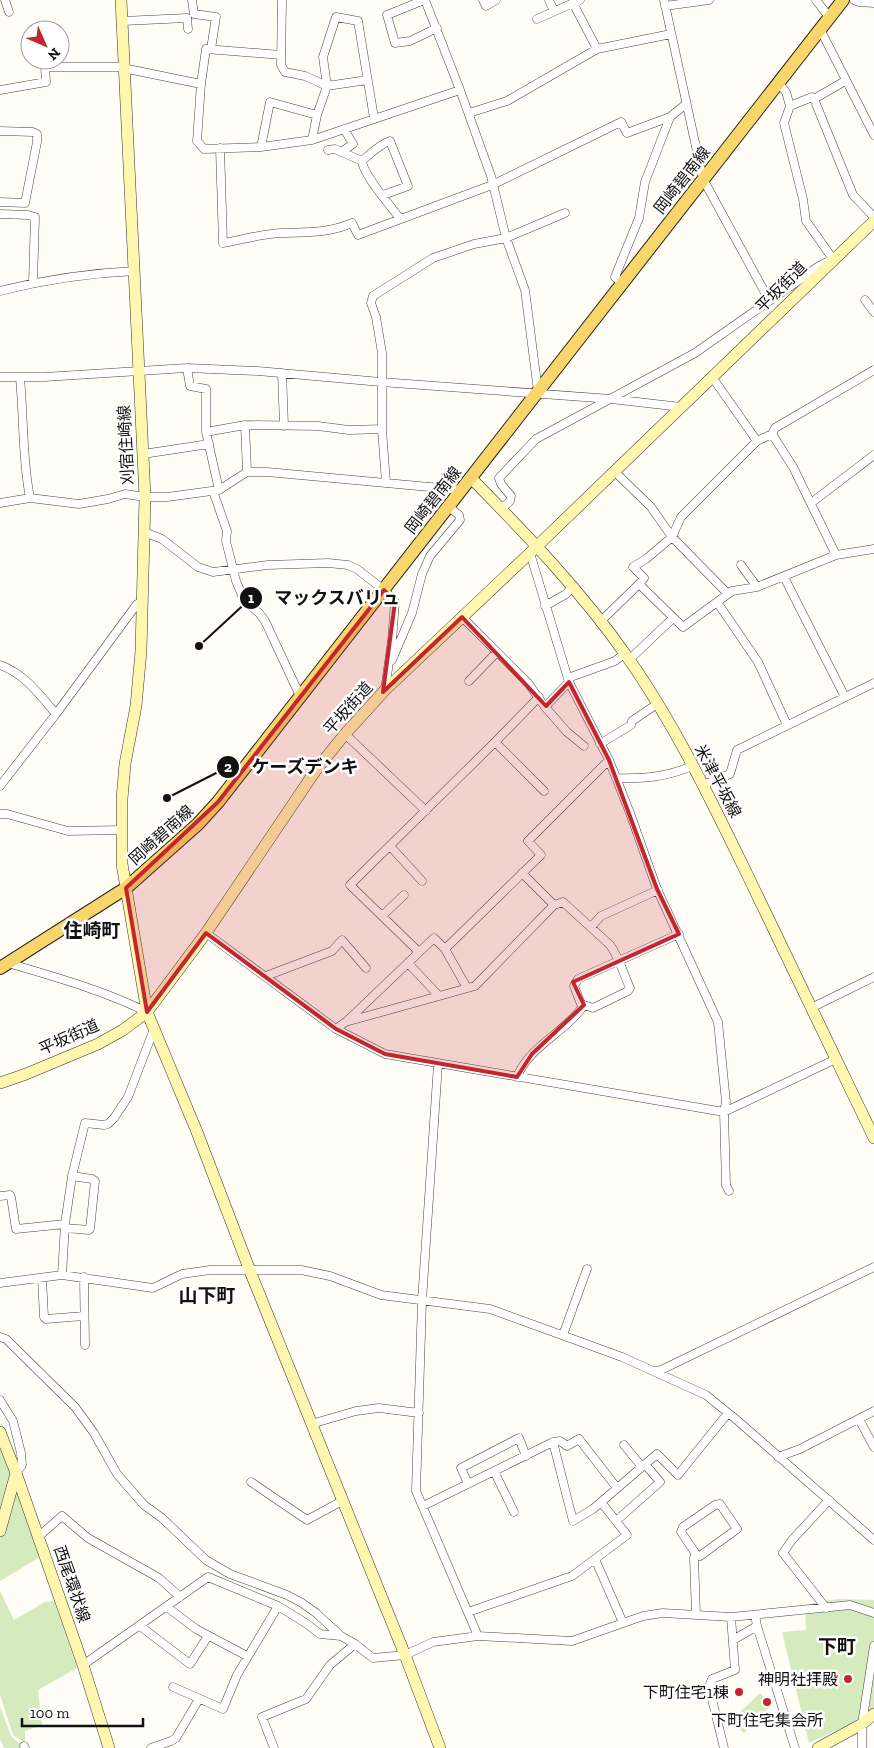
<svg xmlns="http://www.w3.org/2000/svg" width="874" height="1748" font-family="'Zilla Slab','Noto Sans JP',serif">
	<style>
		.green { fill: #d5ebbd }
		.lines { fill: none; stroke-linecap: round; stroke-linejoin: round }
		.street-casing { stroke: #444; stroke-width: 9 }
		.secondary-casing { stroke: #333; stroke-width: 12 }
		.primary-casing { stroke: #222; stroke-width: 14 }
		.street { stroke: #fff; stroke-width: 8 }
		.secondary { stroke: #fff6b0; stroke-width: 11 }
		.primary { stroke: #f9d66b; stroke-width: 12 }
		.marked { fill: #c4262e; fill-opacity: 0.2; stroke: #c4262e; stroke-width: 4; stroke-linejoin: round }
		.poi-dot { fill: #c4262e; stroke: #fff; stroke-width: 2 }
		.labels { text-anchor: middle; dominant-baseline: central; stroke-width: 5; stroke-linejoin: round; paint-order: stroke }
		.street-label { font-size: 16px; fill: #111; stroke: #fff }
		.poi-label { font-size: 16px; fill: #111; stroke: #fff; text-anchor: end }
		.quarter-label { font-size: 19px; font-weight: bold; fill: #111; stroke: #fff }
		.leader { fill: none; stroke: #111; stroke-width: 2 }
		.callout-dot { fill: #111; stroke: #fff; stroke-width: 2 }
		.mark-label { font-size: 15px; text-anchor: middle; font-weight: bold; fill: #fff }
		.callout-label { font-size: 18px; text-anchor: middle; font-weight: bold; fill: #111; stroke: #fff; stroke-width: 5; stroke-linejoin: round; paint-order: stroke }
	</style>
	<rect width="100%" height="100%" fill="#fffdf5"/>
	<path class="green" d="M0,1448L12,1471L40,1557L0,1581Z
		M0,1591L14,1620L45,1602L54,1601L77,1668L38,1690L42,1725L25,1731V1743L13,1735L0,1695Z
		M837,1599L874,1600V1708L847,1726L809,1743L782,1632L806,1630L805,1605Z
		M760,1693L763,1696L765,1705L771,1706L744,1733L731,1721Z
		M0,1706L11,1736L24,1748H4L0,1739Z"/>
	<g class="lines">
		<defs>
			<path id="street" d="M5,0L9,12
				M192,0L194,14L216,17L211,49
				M282,0L281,65L285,72L305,76L327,86L317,115L312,140
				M424,0L387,15L395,43L410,41L437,28
				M425,0L460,90L491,176L506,238L525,290L538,391
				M483,0L486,6L496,0
				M549,0L554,11
				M664,0L703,179L769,300
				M816,0L829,17
				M854,0L859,2L874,3
				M573,3L597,49
				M665,6L709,0
				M537,19L580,0
				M123,21L187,18L188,29
				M820,29L874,135
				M281,55L206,49L201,84L197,141L204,149L261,147L312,140L460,90
				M367,80L327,86L323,57L336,17L358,21L374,118
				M845,81L814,99L853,195L874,217
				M0,90L46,82L45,67H118L201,84
				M790,106L812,97L814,99
				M469,113L507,101L597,49L671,34
				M0,131L33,132L37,134V142L25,203L0,202
				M261,147L270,102L317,115
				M220,148L223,243C241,240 261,234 280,233C307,232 326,234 352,223L358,235L492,185L621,122L627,133L670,117
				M328,150L335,149L362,161
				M341,152L353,144L344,129
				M383,195L408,186L390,141C380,144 370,154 362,161C363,175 391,206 400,219
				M0,214L28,215L35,217L33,283
				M622,283L615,277L639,218L645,182L670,117L686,104
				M0,291C43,280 90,273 135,271
				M865,300L874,312
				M187,368L190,386L206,389V432
				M282,373L284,426
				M0,377H44L187,368L258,371L381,382L611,399L681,407
				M712,377L757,441L772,434L775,428L874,370
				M20,378C24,418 22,458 30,498
				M245,425L247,472
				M772,434L793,467L836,555L874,549
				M143,454L209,444
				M614,471L651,507L672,537L728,594
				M386,483L382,429V353L376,317L371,303L373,296L433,258L474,244L506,238L565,213
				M219,490L206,432L245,425L318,426L349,430L382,429
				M213,491L227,531L226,541L236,581L244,600L259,613L265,621L301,698
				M0,503L30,498L79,504L108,499L125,494L145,497H167L219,490L247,472H267L462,490
				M811,503L874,455
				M501,509L510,501L511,496L501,484L499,478L536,439L695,353L819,266L833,259L806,221L803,199L784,123L790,106L786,92L778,82
				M144,532L162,539L198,567L213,572L268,565L328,563L348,565L357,569L384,590L393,599L395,602L392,641L385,690
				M530,553L569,682L609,760L630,813L657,889L718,1022L726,1102L724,1112L726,1185L729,1191
				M741,565L757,587
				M784,577L845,697
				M639,584L644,578L633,567L646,559L672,537L681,517L757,441
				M717,602L758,662L787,725
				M545,606L566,594L573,586
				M462,617L528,683L545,707L567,732L584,746
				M601,621L639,584L683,627L732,591L757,587L836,555
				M392,660L412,613L422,574L430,556L460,520L459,515L449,507
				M629,660L673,618
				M0,665C25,674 40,695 56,714
				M568,678L615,661L625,653
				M469,681L497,652
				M545,707L569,682
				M345,734L426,811
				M495,742L544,791
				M600,744L631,725L632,721L657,704
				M616,778C643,779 667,777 692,766
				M703,785L730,774L737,750L874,683
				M0,786L56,714L137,604H141
				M0,814H7L68,831L121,830
				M390,846L422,881
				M554,905L563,902L610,945C619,957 624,975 630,988L628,991L593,1008L581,1004L574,986L578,979L679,934
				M382,916L404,895
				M591,927L601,916L658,890
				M206,933L336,1029L385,1054L724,1112L836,1059
				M445,949L467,988
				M419,952L350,885L495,742L539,697
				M8,963C55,977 103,990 147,1012
				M408,963L439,996
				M266,976L332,951L342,940L366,968
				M811,1008L874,977
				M349,1021L475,986L554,905L522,873
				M336,1029L347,1021L434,938L445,949L541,855L528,841L609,760
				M438,1064L422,1301L416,1491L478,1636
				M517,1077C529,1046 566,1032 584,1005
				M0,1196L10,1195L11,1197L16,1229L65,1224
				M65,1228L89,1230L90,1229L95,1181L92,1179L72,1176
				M62,1275L65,1224L72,1176L85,1123L104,1125L108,1124L114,1118L128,1097L154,1029
				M84,1277L85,1345
				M42,1278L44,1317L46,1319L84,1316
				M0,1283L62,1275L153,1288L182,1274L210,1270H301L330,1276L381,1295L490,1309L622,1357L706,1395L738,1421L874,1540
				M563,1335L587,1269
				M0,1337L6,1339L75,1407L94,1433L117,1474L144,1505L162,1518L206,1560L230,1574L287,1595L302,1603L316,1613L341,1636L355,1644L373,1658L405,1655L433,1642L478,1636L572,1641L643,1616L663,1613L731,1617L850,1605L874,1613
				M655,1371L661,1370L874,1267
				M0,1400L13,1421L21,1453L22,1465L16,1473
				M859,1419L874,1447
				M311,1424L356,1411L379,1408L419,1413
				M553,1442L573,1521L593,1509L657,1454L678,1475L728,1413
				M624,1445L642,1467
				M778,1457L800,1449L874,1411
				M494,1471L514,1512
				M251,1482L307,1520L342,1501
				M468,1484L461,1468L519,1438L526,1456
				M601,1502L627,1535L595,1559L623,1623
				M423,1506L553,1442L560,1441L567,1446L579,1439L617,1488
				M616,1521L660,1482L645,1464
				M38,1537L62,1516L88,1538L159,1578L180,1597
				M695,1555L700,1556L737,1529L720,1504L715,1505L683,1527L681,1532L696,1554L694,1558L696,1615
				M167,1607L196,1629L247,1656
				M826,1608L783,1553L792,1540L829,1500
				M468,1612L572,1576L595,1559
				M755,1615L757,1626L795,1748
				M140,1626L190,1664L208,1636
				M733,1640L757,1626
				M83,1665L208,1577L278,1606L307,1624L320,1634L341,1636
				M173,1687L223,1709L237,1675L278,1606
				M24,1746L25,1748
				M151,1748L171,1741L176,1738L199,1699
				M274,1748L262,1717L306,1699L330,1665L355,1644
				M724,1748L709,1687L712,1679L735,1670L731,1617
				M862,1748V1724L874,1646"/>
			<path id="secondary" d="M121,0L145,497L141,651L136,706L125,764L122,799V864L147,1012L197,1132L250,1271L405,1655L440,1748
				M471,478C527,535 582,592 628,658C675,725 711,800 747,874C789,962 831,1050 874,1138
				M0,1083L26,1074L98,1044L123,1030L147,1012L206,933L316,770L345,734L385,690L530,553L874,221
				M0,1432L16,1473L83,1665L109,1748
				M0,1531L16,1473
				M818,1748L862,1724L874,1714"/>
			<path id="primary" d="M0,968L126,888L198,824L218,802L843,0"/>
		</defs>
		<use href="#street" class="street-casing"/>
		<use href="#secondary" class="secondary-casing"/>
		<use href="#primary" class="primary-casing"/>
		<use href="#street" class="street"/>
		<use href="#secondary" class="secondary"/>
		<use href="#primary" class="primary"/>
	</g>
	<path class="marked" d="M384,590L395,602L383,692L462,617L546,706L569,682L609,760L657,889L679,934L573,982L584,1005L532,1054L517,1077L385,1054L336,1029L206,933L147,1012L126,888L218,802Z"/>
	<g class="poi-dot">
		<circle cx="848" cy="1679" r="5"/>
		<circle cx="739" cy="1692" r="5"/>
		<circle cx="767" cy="1702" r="5"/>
	</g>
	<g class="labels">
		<g class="street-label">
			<text transform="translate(682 180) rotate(-52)">岡崎碧南線</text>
			<text transform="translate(781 287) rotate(-45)">平坂街道</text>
			<text transform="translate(126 445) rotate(-93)">刈宿住崎線</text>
			<text transform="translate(433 500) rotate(-52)">岡崎碧南線</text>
			<text transform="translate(348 708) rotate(-48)">平坂街道</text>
			<text transform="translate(718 781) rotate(62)">米津平坂線</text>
			<text transform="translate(161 835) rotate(-42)">岡崎碧南線</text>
			<text transform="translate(69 1037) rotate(-24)">平坂街道</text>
			<text transform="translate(72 1584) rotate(71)">西尾環状線</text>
		</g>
		<g class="poi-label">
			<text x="838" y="1679">神明社拝殿</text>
			<text x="729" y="1692">下町住宅1棟</text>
			<text x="767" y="1720" text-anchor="middle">下町住宅集会所</text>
		</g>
		<g class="quarter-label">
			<text x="92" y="930">住崎町</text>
			<text x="207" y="1295">山下町</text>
			<text x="837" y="1646">下町</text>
		</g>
	</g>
	<path class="leader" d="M199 646L251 598M167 798L228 767"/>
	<g class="callout-dot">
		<circle cx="199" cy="646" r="5"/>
		<circle cx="167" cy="798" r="5"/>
		<circle cx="251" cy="598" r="12"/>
		<circle cx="228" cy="767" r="12"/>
	</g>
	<g class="mark-label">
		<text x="251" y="603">1</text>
		<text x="228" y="772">2</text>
	</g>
	<g class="callout-label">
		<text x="337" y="604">マックスバリュ</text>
		<text x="305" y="773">ケーズデンキ</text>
	</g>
	<g transform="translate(45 45) rotate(135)"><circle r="24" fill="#ffffff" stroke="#a0a0a0"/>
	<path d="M0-4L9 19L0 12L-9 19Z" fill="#c4262e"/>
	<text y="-8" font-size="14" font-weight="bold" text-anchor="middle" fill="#111111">N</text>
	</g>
	<path d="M22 1718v8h121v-8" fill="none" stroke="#111111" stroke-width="2.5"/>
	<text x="30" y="1718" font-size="15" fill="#111111" stroke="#ffffff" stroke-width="4" paint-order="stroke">100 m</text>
</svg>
